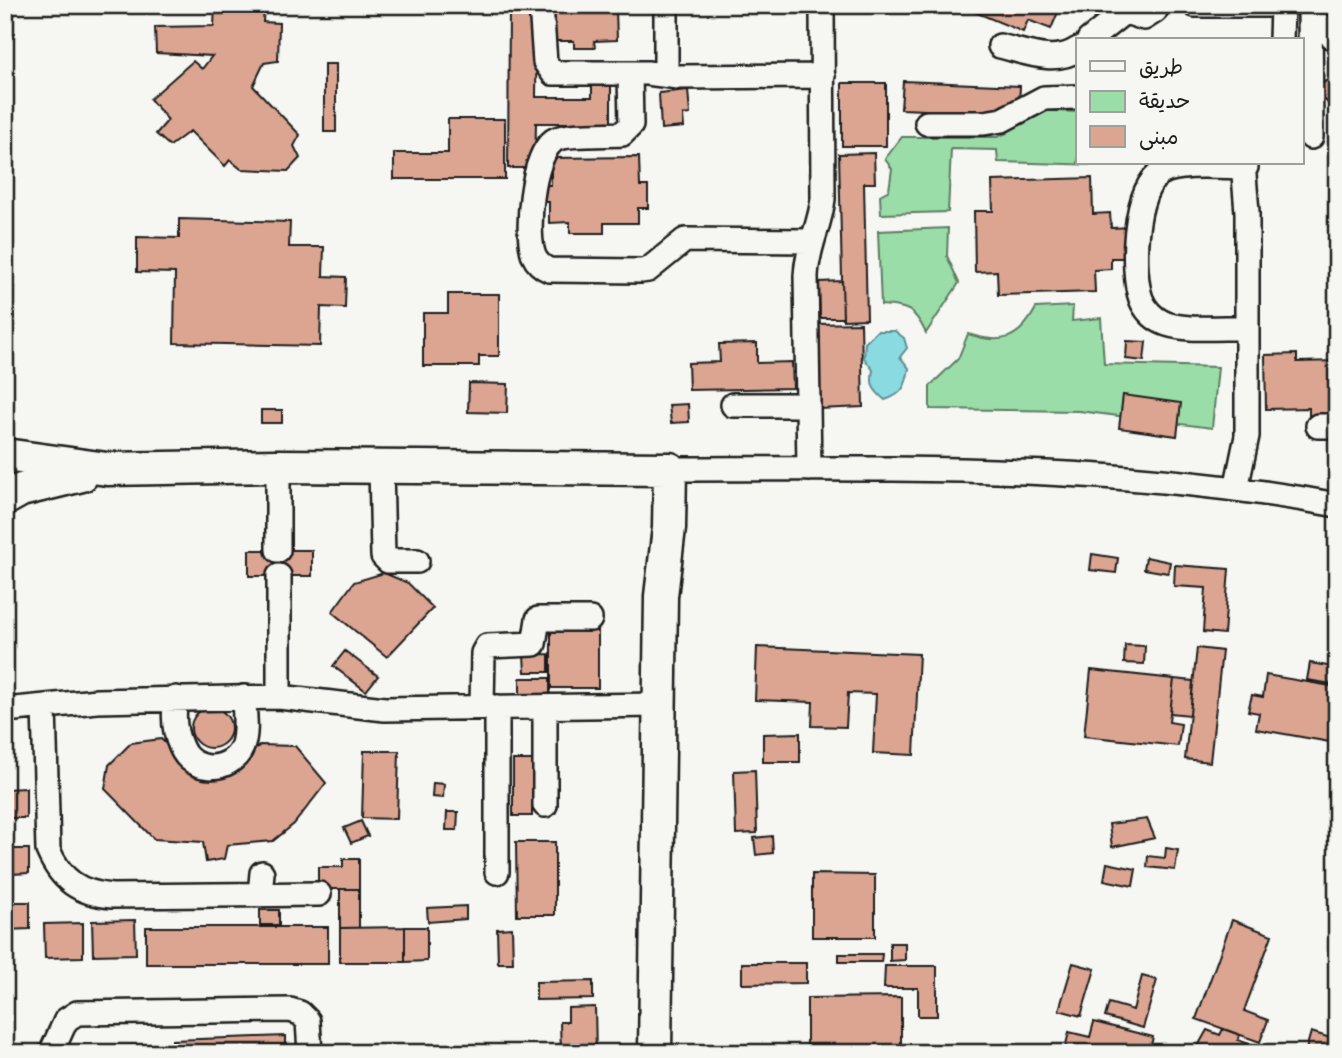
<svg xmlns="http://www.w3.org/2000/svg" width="1342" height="1058" font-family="Pangolin,'Playpen Sans Arabic',sans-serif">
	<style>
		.green { fill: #9bdda8; stroke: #5c7c62; stroke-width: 2 }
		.water { fill: #8adbe1; stroke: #5e8f92; stroke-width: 2 }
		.building { fill: #dba592; stroke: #1c1c1c; stroke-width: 2 }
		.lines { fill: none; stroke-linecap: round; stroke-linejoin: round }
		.street-casing { stroke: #1c1c1c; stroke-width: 28 }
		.secondary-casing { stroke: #1c1c1c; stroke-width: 37 }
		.street { stroke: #f6f6f2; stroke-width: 23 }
		.secondary { stroke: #f6f6f2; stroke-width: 32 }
	</style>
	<rect width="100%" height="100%" fill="#f6f6f2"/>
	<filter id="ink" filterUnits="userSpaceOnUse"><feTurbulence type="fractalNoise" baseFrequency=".0143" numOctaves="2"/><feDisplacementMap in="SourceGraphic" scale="14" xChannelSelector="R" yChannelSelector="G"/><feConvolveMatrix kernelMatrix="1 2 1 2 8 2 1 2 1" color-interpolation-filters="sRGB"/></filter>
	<g filter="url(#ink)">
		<path class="green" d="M1028,110L1078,112V163L1099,165L998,162L997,150L951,149L948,212L881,214L880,195L889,190L892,169L885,159L902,137H997L1007,133L1010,123Z
			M948,228L947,256L959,283L926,333C914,308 908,307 881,305L878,231Z
			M1073,306L1072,321L1101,318L1104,364L1218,367L1212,428L1079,411L930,409V386L958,359L968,334C1002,345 1019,340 1036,308Z"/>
		<path class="water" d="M877,331H895L904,338L907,348L900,357L909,368C906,386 903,394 885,400C873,390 870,385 873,370L864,358L865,343Z"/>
		<path class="building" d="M215,5L264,7L263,22L279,23L278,61L264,63L253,86L300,135L294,146L300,158L288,171L241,169L230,160L225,166L190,131L170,146L156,134L168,120L150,99L193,61L202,69L212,56L156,53L155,27L214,26Z
			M548,5H625L626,10H616L617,40L594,41L595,48H574V41H548Z
			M972,5H1061L1051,29L1028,20L1023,32L970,10Z
			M509,8H537L536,97H592V77H611V123H536L535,168H508Z
			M324,64H336V132H324Z
			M1337,71V113L1316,90Z
			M903,81L1020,86L1019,105H1002L1001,113L901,109Z
			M842,83H886V146H842Z
			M688,90L690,114L683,115L684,127L661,129L659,93Z
			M448,119H505V179H394V153H448Z
			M874,153L875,183H864L867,319L843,320L839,154Z
			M639,157L640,186H648V208H638V223H604V233H570V222L549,223V202H542L541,185H551V158Z
			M1092,178L1093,214L1110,213L1111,228L1133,227V258H1111V269L1094,270L1095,292L998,295L997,271L975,272L974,211H993L992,181Z
			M179,219L290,222L289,247H324L323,276L346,277L345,308L321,307L320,346L174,343L175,273L137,272V237L179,238Z
			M842,281L843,318H820L819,282Z
			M448,294H499V356H479V366H423V313H448Z
			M861,323L863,407L819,409L816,324Z
			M1127,341L1146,342L1144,361L1126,359Z
			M757,343V363L792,362L793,388L689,390L688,363L720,362L719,344Z
			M1297,354V362L1337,361V420H1309V408L1266,409L1265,355Z
			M469,383L508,384L507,413L468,412Z
			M1123,395L1181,403L1177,436L1119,428Z
			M688,404L689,422L671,423L669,405Z
			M261,410H282V423H261Z
			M249,550H312V576H249Z
			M1092,554L1118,558L1116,573L1090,570Z
			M1146,557L1170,562L1168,573L1144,569Z
			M1175,565L1229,569L1224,634L1203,632L1206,588L1174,586Z
			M384,573L408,583L433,608L387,657L332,612L354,582Z
			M551,624L598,625V688H551Z
			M1125,645L1145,646L1144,664L1124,663Z
			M757,647L919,654L914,755L873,753L876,694L848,693L846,727L812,726L813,702L755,700Z
			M1197,648L1222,651L1210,762L1185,759Z
			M345,651L378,676L366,691L333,666Z
			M549,654V672H525L524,655Z
			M1310,663L1334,667L1332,684L1307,680Z
			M1091,670L1174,679L1169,722L1181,724L1178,746L1084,736Z
			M1266,675L1337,687L1330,742L1256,729L1259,713L1248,711L1252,695L1263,697Z
			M520,678H550V698H520Z
			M1174,679L1193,681L1190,715L1170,713Z
			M191 728a20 20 0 1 1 40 0a20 20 0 1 1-40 0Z
			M800,733V762H763V734Z
			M161,739L201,777L224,776L260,745L295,746L326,783L294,824L273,841L227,845L224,859L206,862L203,842L154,839L105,789L109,765L131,743Z
			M364,751H399L397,819L362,818Z
			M513,760H532V816H513Z
			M755,770L757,833L736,834L734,771Z
			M433,783L444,784L443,798L432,797Z
			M26,788V818H5V789Z
			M447,812H458L457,830H446Z
			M1147,819L1155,838L1112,847L1109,824Z
			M361,821L368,836L351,843L344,828Z
			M772,836L773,853L756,855L754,838Z
			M516,842H555V915H517Z
			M1166,848L1178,850L1175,870L1147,867L1148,856L1165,858Z
			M5,849H29V873L11,874L12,902H30V929L5,930Z
			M343,859H359V889H318V867H343Z
			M1107,863L1136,869L1133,886L1104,880Z
			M812,874L875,875V937H812Z
			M340,889H359V928H340Z
			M466,906V919L428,922L427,908Z
			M260,910H279V925H260Z
			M135,920L136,954L93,955L92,921Z
			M1232,920L1272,935L1244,1011L1268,1020L1260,1042L1196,1019Z
			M83,923V957L45,958L44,924Z
			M146,927H328V964H146Z
			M405,927H427V961L405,962Z
			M405,927V962H340V928Z
			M512,928L513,963H498L497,929Z
			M890,943H905V960L890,961Z
			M839,954H882L881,962H839Z
			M742,963H806V983L742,984Z
			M1073,963L1095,969L1081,1016L1059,1010Z
			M885,966H937V1016H918V988H884Z
			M1142,976L1157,980L1143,1028L1105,1017L1109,1003L1133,1010Z
			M593,981V999L536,1000V982Z
			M901,997V1053H807V998Z
			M595,1007L596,1053H561L560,1022H568V1008Z
			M1094,1022L1153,1037L1149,1053H1064L1069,1032L1090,1037Z
			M1223,1029L1240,1035L1238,1040L1273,1053H1194L1207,1030L1220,1035Z
			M1311,1032L1337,1040V1053H1305Z
			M285,1036V1053H172V1040Z
			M154,1045V1053H99L98,1047Z"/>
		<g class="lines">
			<defs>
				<path id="street" d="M541,5L545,62L553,73H647L678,77L823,76
					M666,5V75
					M1126,5L1132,14L1144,18L1155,11L1158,5
					M1195,5H1266
					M1310,5L1311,137
					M1310,14L1337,41
					M1089,40L1128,9
					M1281,40L1282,5
					M1000,46C1025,52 1055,65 1078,49
					M630,73L631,125L622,134C608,135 562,133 553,141C532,157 525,233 534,256C537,263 542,267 549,270L641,271L648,270L685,240L810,241
					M927,123H984L1002,120L1044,98L1078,97
					M1246,167C1224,167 1179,162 1161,173C1133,189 1131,271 1141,299C1145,309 1152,317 1162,322C1181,332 1225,327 1247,328
					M733,405H808
					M1318,426H1337
					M278,466V550
					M381,467L383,556L388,561H417
					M670,469C894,469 1115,463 1337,505
					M809,469L806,276C807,248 820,226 823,199L822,5
					M1236,489L1247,436V212L1243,163
					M279,576V697
					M176,698C173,715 174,732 181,747C192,774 231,773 242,747C248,732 244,713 244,697
					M44,707L48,850C61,880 78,893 112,896L319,894
					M482,707L483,653L487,646L534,644L538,619H590
					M545,707V805
					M5,710L97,701L279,697L385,709L659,705
					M497,872V707
					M260,894L262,873
					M51,1053L66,1020L77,1013L290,1010L300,1013L308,1021L310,1053"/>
				<path id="secondary" d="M5,455L107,469L278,466L670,469L669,528L661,596L655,1053
					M5,499L21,490L82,475"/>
			</defs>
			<use href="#street" class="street-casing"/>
			<use href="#secondary" class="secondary-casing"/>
			<use href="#street" class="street"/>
			<use href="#secondary" class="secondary"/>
		</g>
	</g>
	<rect width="1342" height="1058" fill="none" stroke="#f6f6f2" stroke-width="28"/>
	<rect x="14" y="14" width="1314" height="1030" fill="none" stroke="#1c1c1c" stroke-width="2.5" filter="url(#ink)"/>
	<rect x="1076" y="38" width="228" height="126" fill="#f6f6f2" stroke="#9f9f9c" stroke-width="2"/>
	<rect x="1090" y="61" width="35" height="10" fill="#f6f6f2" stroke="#9f9f9c" stroke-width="2"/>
	<text x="1139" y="74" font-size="21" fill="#1c1c1c">طريق</text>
	<rect x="1090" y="91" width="35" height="21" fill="#9bdda8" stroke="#9f9f9c" stroke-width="2"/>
	<text x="1139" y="108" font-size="21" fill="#1c1c1c">حديقة</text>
	<rect x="1090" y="126" width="35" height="21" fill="#dba592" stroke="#9f9f9c" stroke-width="2"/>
	<text x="1139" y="144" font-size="21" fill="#1c1c1c">مبنى</text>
</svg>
